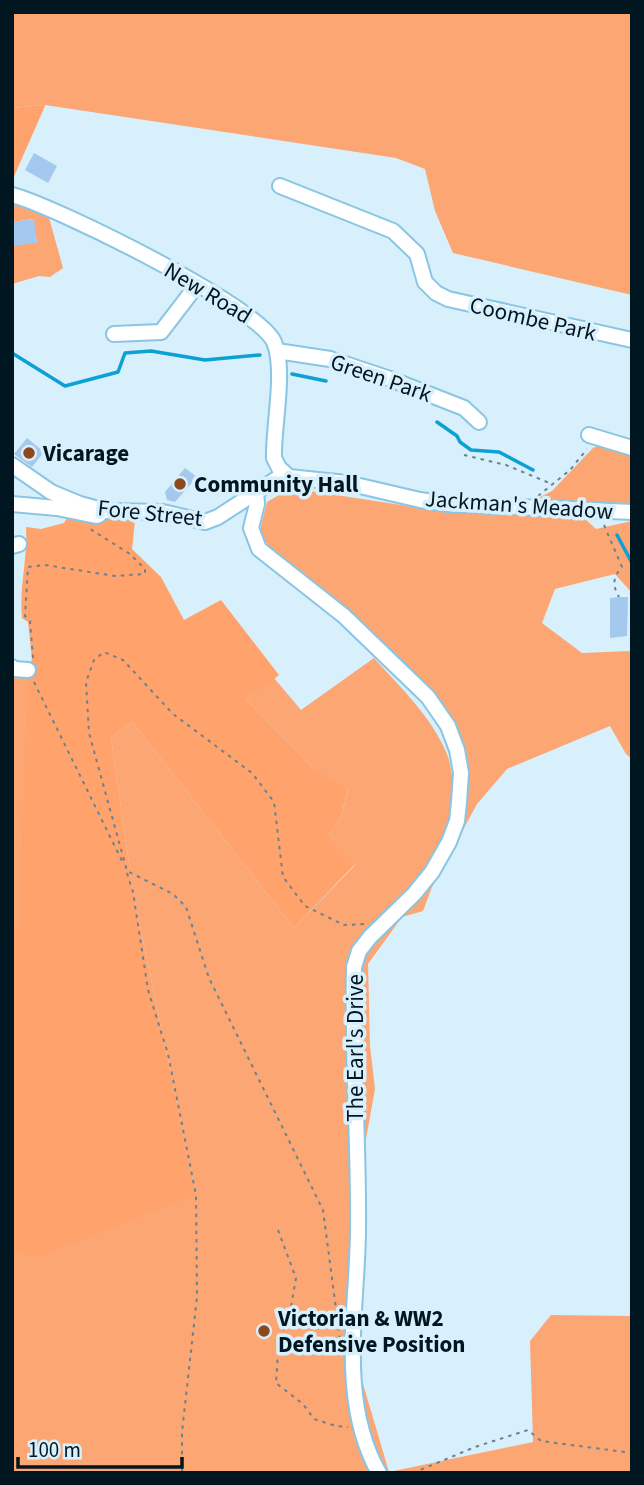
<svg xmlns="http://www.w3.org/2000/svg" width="644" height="1485" font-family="'Source Sans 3',sans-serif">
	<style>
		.green { fill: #fca674 }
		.forest { fill: #ffa26b }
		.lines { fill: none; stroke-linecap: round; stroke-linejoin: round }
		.stream { stroke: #0ca1d5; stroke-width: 3.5 }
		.building { fill: #a5c8ee }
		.minor-casing { stroke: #89c6e4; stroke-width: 18 }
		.path { stroke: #6c828e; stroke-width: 2; stroke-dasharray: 3.5 5; stroke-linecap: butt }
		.minor { stroke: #fff; stroke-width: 14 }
		.poi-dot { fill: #8d491d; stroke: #d8effc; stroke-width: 2.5 }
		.labels { text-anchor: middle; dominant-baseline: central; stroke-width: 7; stroke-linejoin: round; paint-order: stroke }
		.street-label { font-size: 23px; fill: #001621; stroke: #d8effc }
		.poi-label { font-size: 23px; font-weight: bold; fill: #001621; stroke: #d8effc; text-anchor: start }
	</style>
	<rect width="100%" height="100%" fill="#d8effc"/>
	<path class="green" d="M12,12H632V295L453,253L435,211L425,169L396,158L45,105L12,108Z
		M12,204L48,214L63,268L50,277L39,276L12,284V246L37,242L33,219L12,222Z
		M602,444L632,451V503L538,501L540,497L552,491L593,448Z
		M291,488L414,507L583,517L596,529L632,521V593L615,574L555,589L542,623L582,653L630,651L632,648V759L626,754L610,726L507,769L477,804L432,887L423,911L402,917L368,964L370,1046L375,1089L364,1150L349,1170L363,1258L361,1377L389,1472L533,1442L530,1341L551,1315L632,1316V1473H12V667L28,670L196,1195L133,892L111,738L132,722L294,928L355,865L329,835L341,817L348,790L311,766L247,700L274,678L301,710L374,658C400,687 432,717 447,754C453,770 449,782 464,792L469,772L441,701L357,617L275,553L259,534L267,502Z"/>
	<path class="forest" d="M45,105V106L12,181V108Z
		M71,511H136L132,549L161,577L184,620L221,600L279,675L247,700L311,766L348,789L341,817L329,835L355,864L294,928L132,722L111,738L133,892L196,1195L38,1257L12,1252V932L19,931L28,670L32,659L28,622L22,618C19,585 28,559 26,527L41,529L64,523Z"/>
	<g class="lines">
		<path class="stream" d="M12,353L65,386L118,372L125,353L151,351L205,360L260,355
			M292,374L326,381
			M437,422L457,436L460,442L471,450L499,452L533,470
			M617,535L632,563"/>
	</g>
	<path class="building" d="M34,153L57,166L48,183L25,170Z
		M34,219L37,243L12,246V222Z
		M27,438L44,452L32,467L14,454Z
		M185,468L197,477L175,502L167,500L165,492Z
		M619,597H628L627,636L610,638V598Z"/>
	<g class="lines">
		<defs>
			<path id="minor" d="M280,186L393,231L417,254L425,282L436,293L448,299L632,340
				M12,195C55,206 259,307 274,342C286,370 273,426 274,458L279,468L289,477L347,483L420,500L448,504L632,512
				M114,334L161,332L197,285
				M277,351L330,359L390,379L464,408L479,422
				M589,435L632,448
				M12,465L51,492L80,504L106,511L163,512L205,522L218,517L284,474
				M256,491L257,504L251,528L259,549L344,616L428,697L448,726L457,750L461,773L459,802L457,821L449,842L432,872L414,894L370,937L359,951L354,967C352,1055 359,1144 358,1232C357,1310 338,1401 379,1473
				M12,504L57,508L96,516L99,515
				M12,546L19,544
				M12,667L14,669L28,670"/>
		</defs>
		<use href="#minor" class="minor-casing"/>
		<path class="path" d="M464,455L506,465L547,482L549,487
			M538,496L570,470L587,449
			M604,525L622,567C613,577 612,585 619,597
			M33,658L30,621L25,616L28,567L45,565L115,576L145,574V569L130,554L87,527
			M34,682L124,865
			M127,873L133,892L148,990L168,1054L196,1195L197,1297L182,1432V1473
			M278,1230L296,1278L289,1319L279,1338L276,1383L303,1404L314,1419L336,1426L348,1427
			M340,1339L323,1210L209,978L186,907L173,894L127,871L89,733L86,682L94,660L104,652L123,660L173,714L252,773L274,802L283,877L305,906L344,925L366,924
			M413,1473L475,1447L528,1430L541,1441L632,1453"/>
		<use href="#minor" class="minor"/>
	</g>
	<g class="poi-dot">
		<circle cx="29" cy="453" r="7"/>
		<circle cx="180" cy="484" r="7"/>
		<circle cx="264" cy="1331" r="7"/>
	</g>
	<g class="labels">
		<g class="street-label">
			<text transform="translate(208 293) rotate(31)">New Road</text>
			<text transform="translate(533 319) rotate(13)">Coombe Park</text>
			<text transform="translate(381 378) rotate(19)">Green Park</text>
			<text transform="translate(519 505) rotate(4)">Jackman's Meadow</text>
			<text transform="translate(150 513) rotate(6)">Fore Street</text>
			<text transform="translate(355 1048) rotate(-90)">The Earl's Drive</text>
		</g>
		<g class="poi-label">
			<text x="43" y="453">Vicarage</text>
			<text x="194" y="484">Community Hall</text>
			<text x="278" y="1318">Victorian &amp; WW2<tspan x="278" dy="26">Defensive Position</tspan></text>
		</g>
	</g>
	<rect width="644" height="1485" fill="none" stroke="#001621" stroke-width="28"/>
	<path d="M18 1457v10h164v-10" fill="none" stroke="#001621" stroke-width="3.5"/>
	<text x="28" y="1457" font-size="21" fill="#001621" stroke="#d8effc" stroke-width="5" paint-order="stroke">100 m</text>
</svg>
